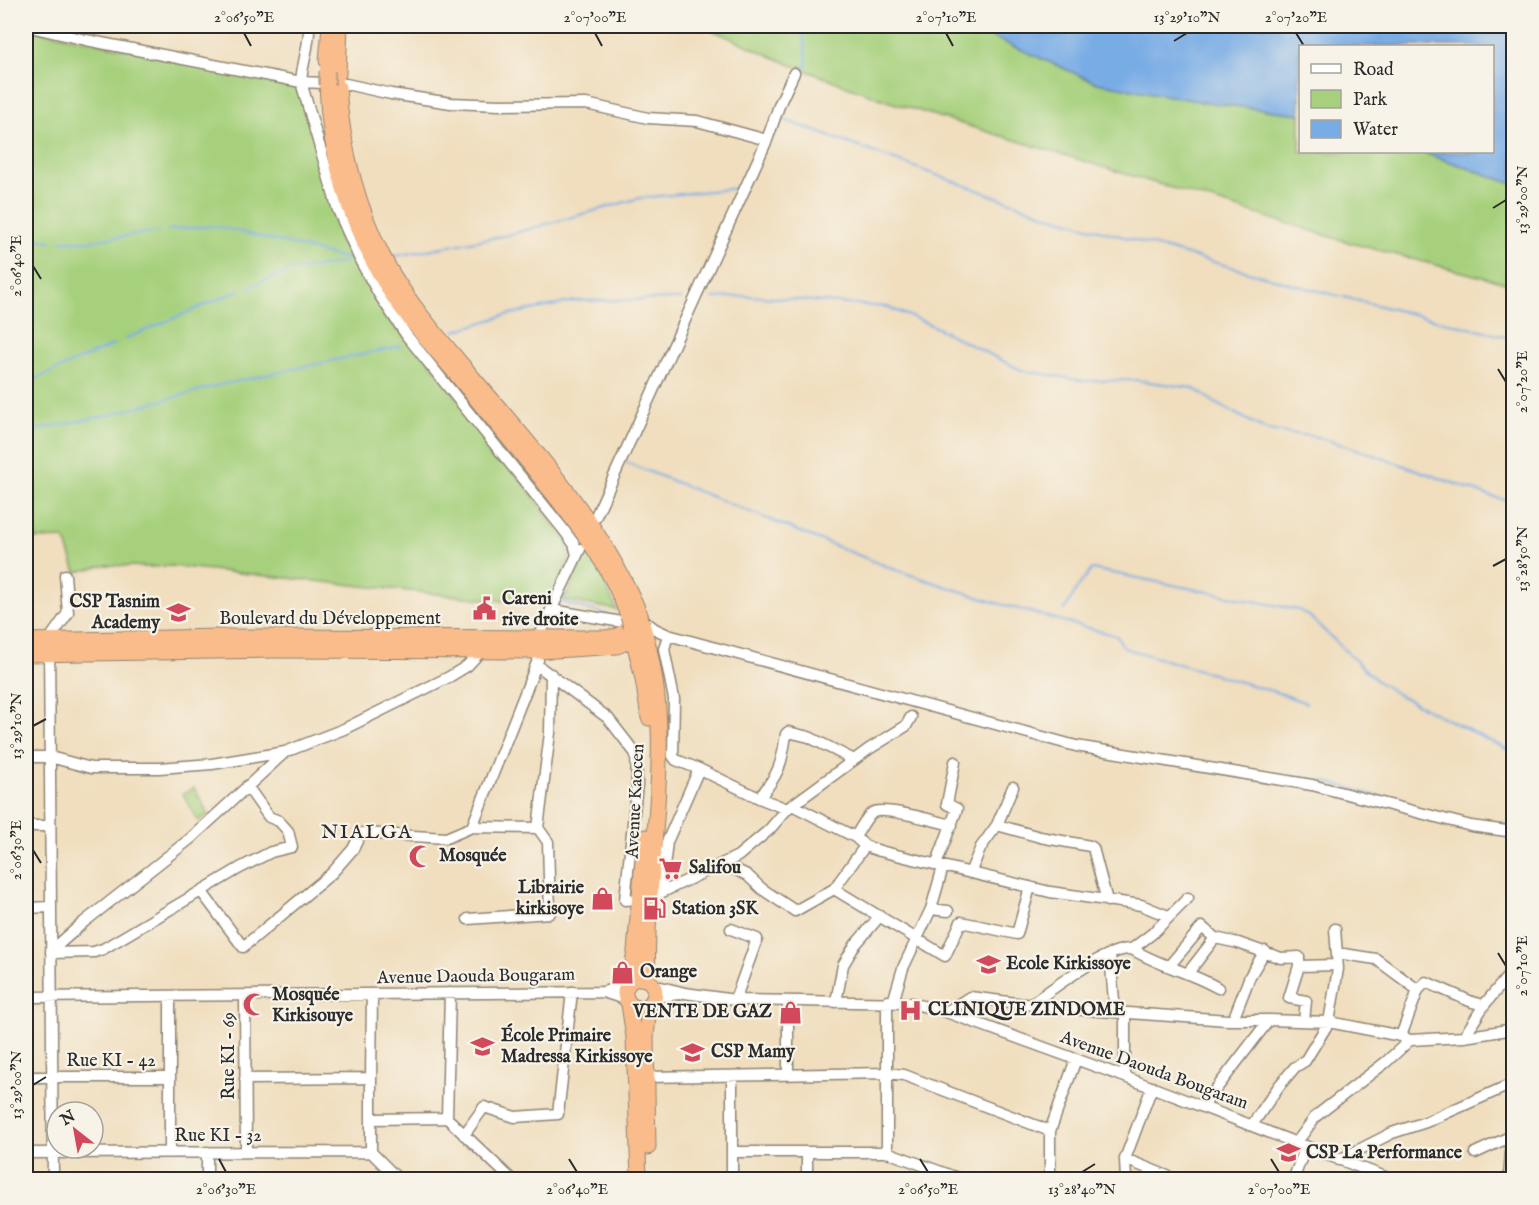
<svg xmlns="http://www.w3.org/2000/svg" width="1539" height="1205" font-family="'IM FELL English',serif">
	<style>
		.green { fill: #a6d07c; stroke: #687e54; stroke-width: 1.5 }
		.water { fill: #78ace5; stroke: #526c88; stroke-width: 1.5 }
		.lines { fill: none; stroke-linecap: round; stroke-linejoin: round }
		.stream { stroke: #78ace5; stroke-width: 2 }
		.minor-casing { stroke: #8e8474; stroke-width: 13 }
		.highway-casing { stroke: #8e8474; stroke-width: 17 }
		.minor { stroke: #fff; stroke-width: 10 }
		.highway { stroke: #fabc8b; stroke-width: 15 }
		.highway-bridge-casing { stroke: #8e8474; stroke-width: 17; stroke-linecap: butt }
		.highway-bridge { stroke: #fabc8b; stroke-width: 15 }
		.ticks { fill: none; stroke: #2b2b2b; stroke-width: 2 }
		.labels { text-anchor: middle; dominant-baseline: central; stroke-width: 4.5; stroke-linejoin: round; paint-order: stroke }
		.poi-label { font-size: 18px; font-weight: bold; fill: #2b2b2b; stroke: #f7f3e8; text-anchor: start }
		.street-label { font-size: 18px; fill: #2b2b2b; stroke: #f7f3e8 }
		.neighbourhood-label { font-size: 20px; letter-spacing: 1.5px; fill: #2b2b2b; stroke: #f7f3e8 }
		.neatline { fill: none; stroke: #2b2b2b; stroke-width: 2 }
		.ticks-label { font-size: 15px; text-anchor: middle; fill: #2b2b2b }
	</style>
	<rect width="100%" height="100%" fill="#f7f3e8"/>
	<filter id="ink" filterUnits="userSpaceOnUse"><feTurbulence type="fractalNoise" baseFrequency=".0167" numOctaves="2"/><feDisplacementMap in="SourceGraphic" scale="12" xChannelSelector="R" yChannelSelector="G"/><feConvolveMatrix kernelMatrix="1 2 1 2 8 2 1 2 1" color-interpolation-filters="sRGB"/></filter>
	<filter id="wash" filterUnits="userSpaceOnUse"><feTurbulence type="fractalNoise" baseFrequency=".008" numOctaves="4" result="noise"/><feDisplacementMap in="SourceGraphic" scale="24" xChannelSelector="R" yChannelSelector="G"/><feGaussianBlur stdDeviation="1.35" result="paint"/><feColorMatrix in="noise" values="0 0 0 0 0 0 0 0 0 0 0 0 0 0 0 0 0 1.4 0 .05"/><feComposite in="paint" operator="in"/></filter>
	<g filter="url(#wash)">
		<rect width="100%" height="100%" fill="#f0debe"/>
		<path class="green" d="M703,26H959L1203,102L1300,114V152H1422L1513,184V285L1351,243L887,101L789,64Z
			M26,28L290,83L297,87L358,268L565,538L570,556L551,606L173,566L149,567L107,565L76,572L67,545L63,538L36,539L35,500H26Z
			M588,548L617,610L564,600Z
			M194,788L209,815L198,821L183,794Z"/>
		<path class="water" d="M959,26H1513V184L1422,152H1492V46H1300V114L1203,102L1097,83L985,34Z"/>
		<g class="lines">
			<path class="stream" d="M802,26L807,63L803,71
				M789,102L799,80
				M782,119L1049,216L1295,285L1514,339
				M774,136L785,111
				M167,230L212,226L225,228L356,261
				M26,238L51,241
				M61,241H89L160,231
				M390,257L508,235L640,198L739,188
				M249,287L289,271L343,263
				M713,298L750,296L887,307L929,324L1021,370L1085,381L1135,380L1193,388L1217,404L1267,430L1317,437L1363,451L1493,497L1514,502
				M455,331L506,315L575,301L682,299
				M125,339L240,290
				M26,378L28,379
				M35,379L115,344
				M26,432L109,415L219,385L401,346
				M625,462L893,569L993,602L1117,636L1124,648L1282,694L1306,703
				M566,592L561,602L609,615
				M1064,610L1080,584L1092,569L1299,610L1309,616L1377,681L1399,695L1514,753
				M1290,776L1328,782L1395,801
				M1494,824H1514"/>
		</g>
	</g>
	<g filter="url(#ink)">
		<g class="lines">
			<defs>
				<path id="minor" d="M26,26L86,40L301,82L346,84L391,94L451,103L500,105L586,104L648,118L697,121L767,140
					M309,26C310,45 302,63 301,82L338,210L361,262L380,296L407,336L563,529L574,544L577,555
					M595,518L767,140L780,103L794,73
					M552,610L616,621L647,623L655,629L668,635L1076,746L1312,785L1471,826L1514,832
					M668,635L664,649L674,699L673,756L676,760L699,769
					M541,645L540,638L544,625L580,549
					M537,665L608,718L636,754L637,784L625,900L650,898L738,856L769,830L787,809L869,749L906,726L911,717
					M26,757H50L91,768H159L212,764L285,752L344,729L449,677L467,666L482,650
					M759,798C779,774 782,764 786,734L788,732L809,737L854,760
					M792,805L855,837L865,846L880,851L1050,892L1141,905L1168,916
					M997,825L1040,837L1090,846L1093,848L1107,901
					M26,826H50
					M472,827L538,660
					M855,837C860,830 865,818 872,813C882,805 937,822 952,825
					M865,846L834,889L945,956L961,922L1017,934L1030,887
					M723,864L747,875L762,889L795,911L834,889
					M936,865L957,809L947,804L955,762
					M970,873L981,847L997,825L1013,787
					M201,891L243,947L332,873L353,849L360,835L363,833L446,838L472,827L538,828
					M661,893L667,842L699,769L759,798L787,809
					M1188,898L1153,933L1132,949C1159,966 1191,972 1218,988
					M26,908L51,907
					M931,909L948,911
					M468,919L550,913L548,842L538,828L550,733L551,674
					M731,929L757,939L735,1000
					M1335,929L1338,969L1329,1022L1401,1036L1410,1040
					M51,951L84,922L190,839L284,753
					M51,953L94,952L103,949L240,868L271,852L292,847L288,831L279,821L269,817L247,786
					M1337,953L1376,959L1418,990
					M1110,955L1115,1012
					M1169,966L1202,927L1215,938L1238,943L1281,958L1299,957V966
					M1188,973L1215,938
					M653,985L685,993L735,1000L911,1003L946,1012L1125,1077L1393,1180
					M603,992L625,999
					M245,995L246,1152
					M26,997L603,992L627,985
					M654,997L679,994
					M836,1002L843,965L855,945L880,916
					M893,1002L903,968L931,909L943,867
					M1031,1004C1053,989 1106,947 1132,949
					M946,1012L970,997L1057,1008L1228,1020H1269L1203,1106
					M1233,1020L1250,976L1265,951
					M1304,1021L1306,1001L1289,998L1299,966L1337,965
					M1401,1036L1418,990L1426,982L1472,1002L1484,1005L1514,969
					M1464,1037L1484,1005
					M788,1075V1001
					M732,1076V1180
					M26,1077H170
					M647,1077L888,1073L904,1075L1050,1131
					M1125,1077V1013
					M245,1079L371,1078L372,994
					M447,1118L450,993
					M371,1119L447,1118L512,1180
					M1252,1125L1279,1086L1295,1067L1305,1061L1329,1022L1269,1020
					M464,1135L484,1107L515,1117L558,1114L572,992
					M1297,1142L1316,1116L1386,1062L1410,1040L1464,1037L1514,1029
					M371,1152V1078
					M732,1152H887L963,1180
					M807,1152V1180
					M887,1152V1001
					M26,1153L371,1152L399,1180
					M170,1153V996
					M1475,1153L1514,1135
					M1125,1159L1177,1180
					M1339,1160L1392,1133L1426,1122L1514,1083
					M53,1180L49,640L68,613L65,575
					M207,1180V1152
					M1050,1180V1131L1076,1059
					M1126,1180L1125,1159L1152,1087
					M1293,1180L1306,1146
					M1509,1180L1512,1136"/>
				<path id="highway" d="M327,61L330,26
					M338,74L340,26
					M327,85C329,157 352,230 390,291C408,319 431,344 452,369C483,407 514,444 544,482C577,524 611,565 628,616
					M338,87C342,148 357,207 385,261C408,304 442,341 473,378C536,451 603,525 640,615
					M642,624C680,740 643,862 648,980
					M632,632L643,679L649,718
					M26,641L220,637L606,638L618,636L631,627
					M26,654L273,650L540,651L617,646L638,637L641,633L642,625
					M625 993a15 15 0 1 1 30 0a15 15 0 1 1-30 0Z
					M630,981L635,951L645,837
					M629,1004L634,1037L639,1180
					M648,1147L646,1037L649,1006"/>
			</defs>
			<use href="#minor" class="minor-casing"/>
			<use href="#highway" class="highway-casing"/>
			<use href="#minor" class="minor"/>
			<use href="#highway" class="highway"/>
			<defs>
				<path id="highway-bridge" d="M327,85V71
					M640,615L642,624
					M628,616L631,626"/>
			</defs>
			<use href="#highway-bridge" class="highway-bridge-casing"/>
			<use href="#highway-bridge" class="highway-bridge"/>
		</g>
	</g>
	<path class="ticks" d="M244,33L251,46M595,33L602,46M946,33L953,46M1296,33L1304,46M1174,41L1187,33M1493,208L1506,200M33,266L41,279M1498,369L1506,382M1493,566L1506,559M33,726L46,719M33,850L41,863M1498,953L1506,966M33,1085L46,1077M219,1159L226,1172M569,1159L577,1172M920,1159L928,1172M1271,1159L1279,1172M1082,1172L1095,1164"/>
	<defs>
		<symbol id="civic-bare" viewBox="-9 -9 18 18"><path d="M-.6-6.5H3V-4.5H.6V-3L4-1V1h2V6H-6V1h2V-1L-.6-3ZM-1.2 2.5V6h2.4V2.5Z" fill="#d1495b" stroke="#f7f3e8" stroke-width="2.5" paint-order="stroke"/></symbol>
		<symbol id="school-bare" viewBox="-9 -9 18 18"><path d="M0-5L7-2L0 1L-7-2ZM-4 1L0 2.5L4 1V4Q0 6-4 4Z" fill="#d1495b" stroke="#f7f3e8" stroke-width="2.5" paint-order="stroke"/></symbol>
		<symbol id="mosque-bare" viewBox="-9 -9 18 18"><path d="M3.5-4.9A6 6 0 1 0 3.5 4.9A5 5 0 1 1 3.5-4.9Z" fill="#d1495b" stroke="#f7f3e8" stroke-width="2.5" paint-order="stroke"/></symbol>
		<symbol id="supermarket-bare" viewBox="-9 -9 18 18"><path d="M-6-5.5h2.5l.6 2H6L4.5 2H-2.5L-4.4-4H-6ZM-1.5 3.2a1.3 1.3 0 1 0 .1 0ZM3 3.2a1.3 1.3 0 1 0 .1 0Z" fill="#d1495b" stroke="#f7f3e8" stroke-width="2.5" paint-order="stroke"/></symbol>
		<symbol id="shop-bare" viewBox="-9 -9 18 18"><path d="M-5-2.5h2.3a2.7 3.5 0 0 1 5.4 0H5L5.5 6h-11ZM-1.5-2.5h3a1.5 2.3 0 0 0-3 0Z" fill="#d1495b" stroke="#f7f3e8" stroke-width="2.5" paint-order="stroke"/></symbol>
		<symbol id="fuel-bare" viewBox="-9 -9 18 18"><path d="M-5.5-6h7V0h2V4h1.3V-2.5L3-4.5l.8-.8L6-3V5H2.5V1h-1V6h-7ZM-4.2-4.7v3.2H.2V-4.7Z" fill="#d1495b" stroke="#f7f3e8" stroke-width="2.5" paint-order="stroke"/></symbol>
		<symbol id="hospital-bare" viewBox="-9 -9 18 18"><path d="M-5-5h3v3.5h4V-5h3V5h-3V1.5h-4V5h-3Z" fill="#d1495b" stroke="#f7f3e8" stroke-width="2.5" paint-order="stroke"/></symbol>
	</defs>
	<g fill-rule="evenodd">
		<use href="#civic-bare" x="468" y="592" width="33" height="33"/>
		<use href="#school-bare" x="162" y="596" width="33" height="33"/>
		<use href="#mosque-bare" x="404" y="840" width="33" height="33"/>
		<use href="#supermarket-bare" x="654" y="852" width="33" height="33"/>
		<use href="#shop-bare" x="586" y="882" width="33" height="33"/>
		<use href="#fuel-bare" x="638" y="892" width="33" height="33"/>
		<use href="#school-bare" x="972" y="948" width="33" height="33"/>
		<use href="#shop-bare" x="606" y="956" width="33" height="33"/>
		<use href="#mosque-bare" x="238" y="988" width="33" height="33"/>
		<use href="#hospital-bare" x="894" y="994" width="33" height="33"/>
		<use href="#shop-bare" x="774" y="996" width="33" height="33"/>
		<use href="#school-bare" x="466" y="1030" width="33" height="33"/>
		<use href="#school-bare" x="676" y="1036" width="33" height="33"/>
		<use href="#school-bare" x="1272" y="1136" width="33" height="33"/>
	</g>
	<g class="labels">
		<g class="poi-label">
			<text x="502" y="599">Careni<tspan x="502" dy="21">rive droite</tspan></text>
			<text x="160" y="602" text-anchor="end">CSP Tasnim<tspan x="160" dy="21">Academy</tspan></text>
			<text x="439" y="856">Mosquée</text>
			<text x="689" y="868">Salifou</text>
			<text x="584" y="888" text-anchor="end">Librairie<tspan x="584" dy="21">kirkisoye</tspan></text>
			<text x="672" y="909">Station 3SK</text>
			<text x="1006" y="964">Ecole Kirkissoye</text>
			<text x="640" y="972">Orange</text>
			<text x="272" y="995">Mosquée<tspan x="272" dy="21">Kirkisouye</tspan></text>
			<text x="928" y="1010">CLINIQUE ZINDOME</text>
			<text x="772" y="1012" text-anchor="end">VENTE DE GAZ</text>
			<text x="501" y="1036">École Primaire<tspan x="501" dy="21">Madressa Kirkissoye</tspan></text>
			<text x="711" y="1052">CSP Mamy</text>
			<text x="1306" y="1153">CSP La Performance</text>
		</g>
		<g class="street-label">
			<text x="330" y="619">Boulevard du Développement</text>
			<text transform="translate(636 801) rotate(-87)">Avenue Kaocen</text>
			<text transform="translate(476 977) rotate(-1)">Avenue Daouda Bougaram</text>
			<text transform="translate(229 1056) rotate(-90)">Rue KI - 69</text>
			<text x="111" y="1061">Rue KI - 42</text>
			<text transform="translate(1154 1071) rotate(20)">Avenue Daouda Bougaram</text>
			<text x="218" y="1136">Rue KI - 32</text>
		</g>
		<g class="neighbourhood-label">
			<text x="367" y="832">NIALGA</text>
		</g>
	</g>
	<rect width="1539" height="1205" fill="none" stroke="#f7f3e8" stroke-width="66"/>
	<rect x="1299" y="45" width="195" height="108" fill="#f7f3e8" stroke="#a5a39c" stroke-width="1.5"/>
	<rect x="1311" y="64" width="30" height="9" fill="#ffffff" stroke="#a5a39c" stroke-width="1.5"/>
	<text x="1353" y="75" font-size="18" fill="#2b2b2b">Road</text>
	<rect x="1311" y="90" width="30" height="18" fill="#a6d07c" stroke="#a5a39c" stroke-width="1.5"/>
	<text x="1353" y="105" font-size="18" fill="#2b2b2b">Park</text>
	<rect x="1311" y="120" width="30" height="18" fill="#78ace5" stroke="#a5a39c" stroke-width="1.5"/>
	<text x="1353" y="135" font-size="18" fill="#2b2b2b">Water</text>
	<g transform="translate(75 1130) rotate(329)"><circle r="28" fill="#f7f3e8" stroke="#a5a39c" stroke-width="1.5"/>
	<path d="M0-4.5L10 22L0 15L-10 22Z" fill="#d1495b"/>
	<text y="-9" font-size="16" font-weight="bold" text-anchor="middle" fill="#2b2b2b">N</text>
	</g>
	<rect x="33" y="33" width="1473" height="1139" class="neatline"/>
	<g class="ticks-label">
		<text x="244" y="22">2°06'50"E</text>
		<text x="595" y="22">2°07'00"E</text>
		<text x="946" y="22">2°07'10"E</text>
		<text x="1187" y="22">13°29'10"N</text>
		<text x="1296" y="22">2°07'20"E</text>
		<text transform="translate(1522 200) rotate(-90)" y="5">13°29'00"N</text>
		<text transform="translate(16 266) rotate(-90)" y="5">2°06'40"E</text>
		<text transform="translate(1522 382) rotate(-90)" y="5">2°07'20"E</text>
		<text transform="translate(1522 559) rotate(-90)" y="5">13°28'50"N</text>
		<text transform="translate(16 726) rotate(-90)" y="5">13°29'10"N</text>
		<text transform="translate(16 850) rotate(-90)" y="5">2°06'30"E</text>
		<text transform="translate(1522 966) rotate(-90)" y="5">2°07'10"E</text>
		<text transform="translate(16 1085) rotate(-90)" y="5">13°29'00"N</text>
		<text x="226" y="1194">2°06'30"E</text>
		<text x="577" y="1194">2°06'40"E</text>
		<text x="928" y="1194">2°06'50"E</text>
		<text x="1082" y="1194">13°28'40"N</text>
		<text x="1279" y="1194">2°07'00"E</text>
	</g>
</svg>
